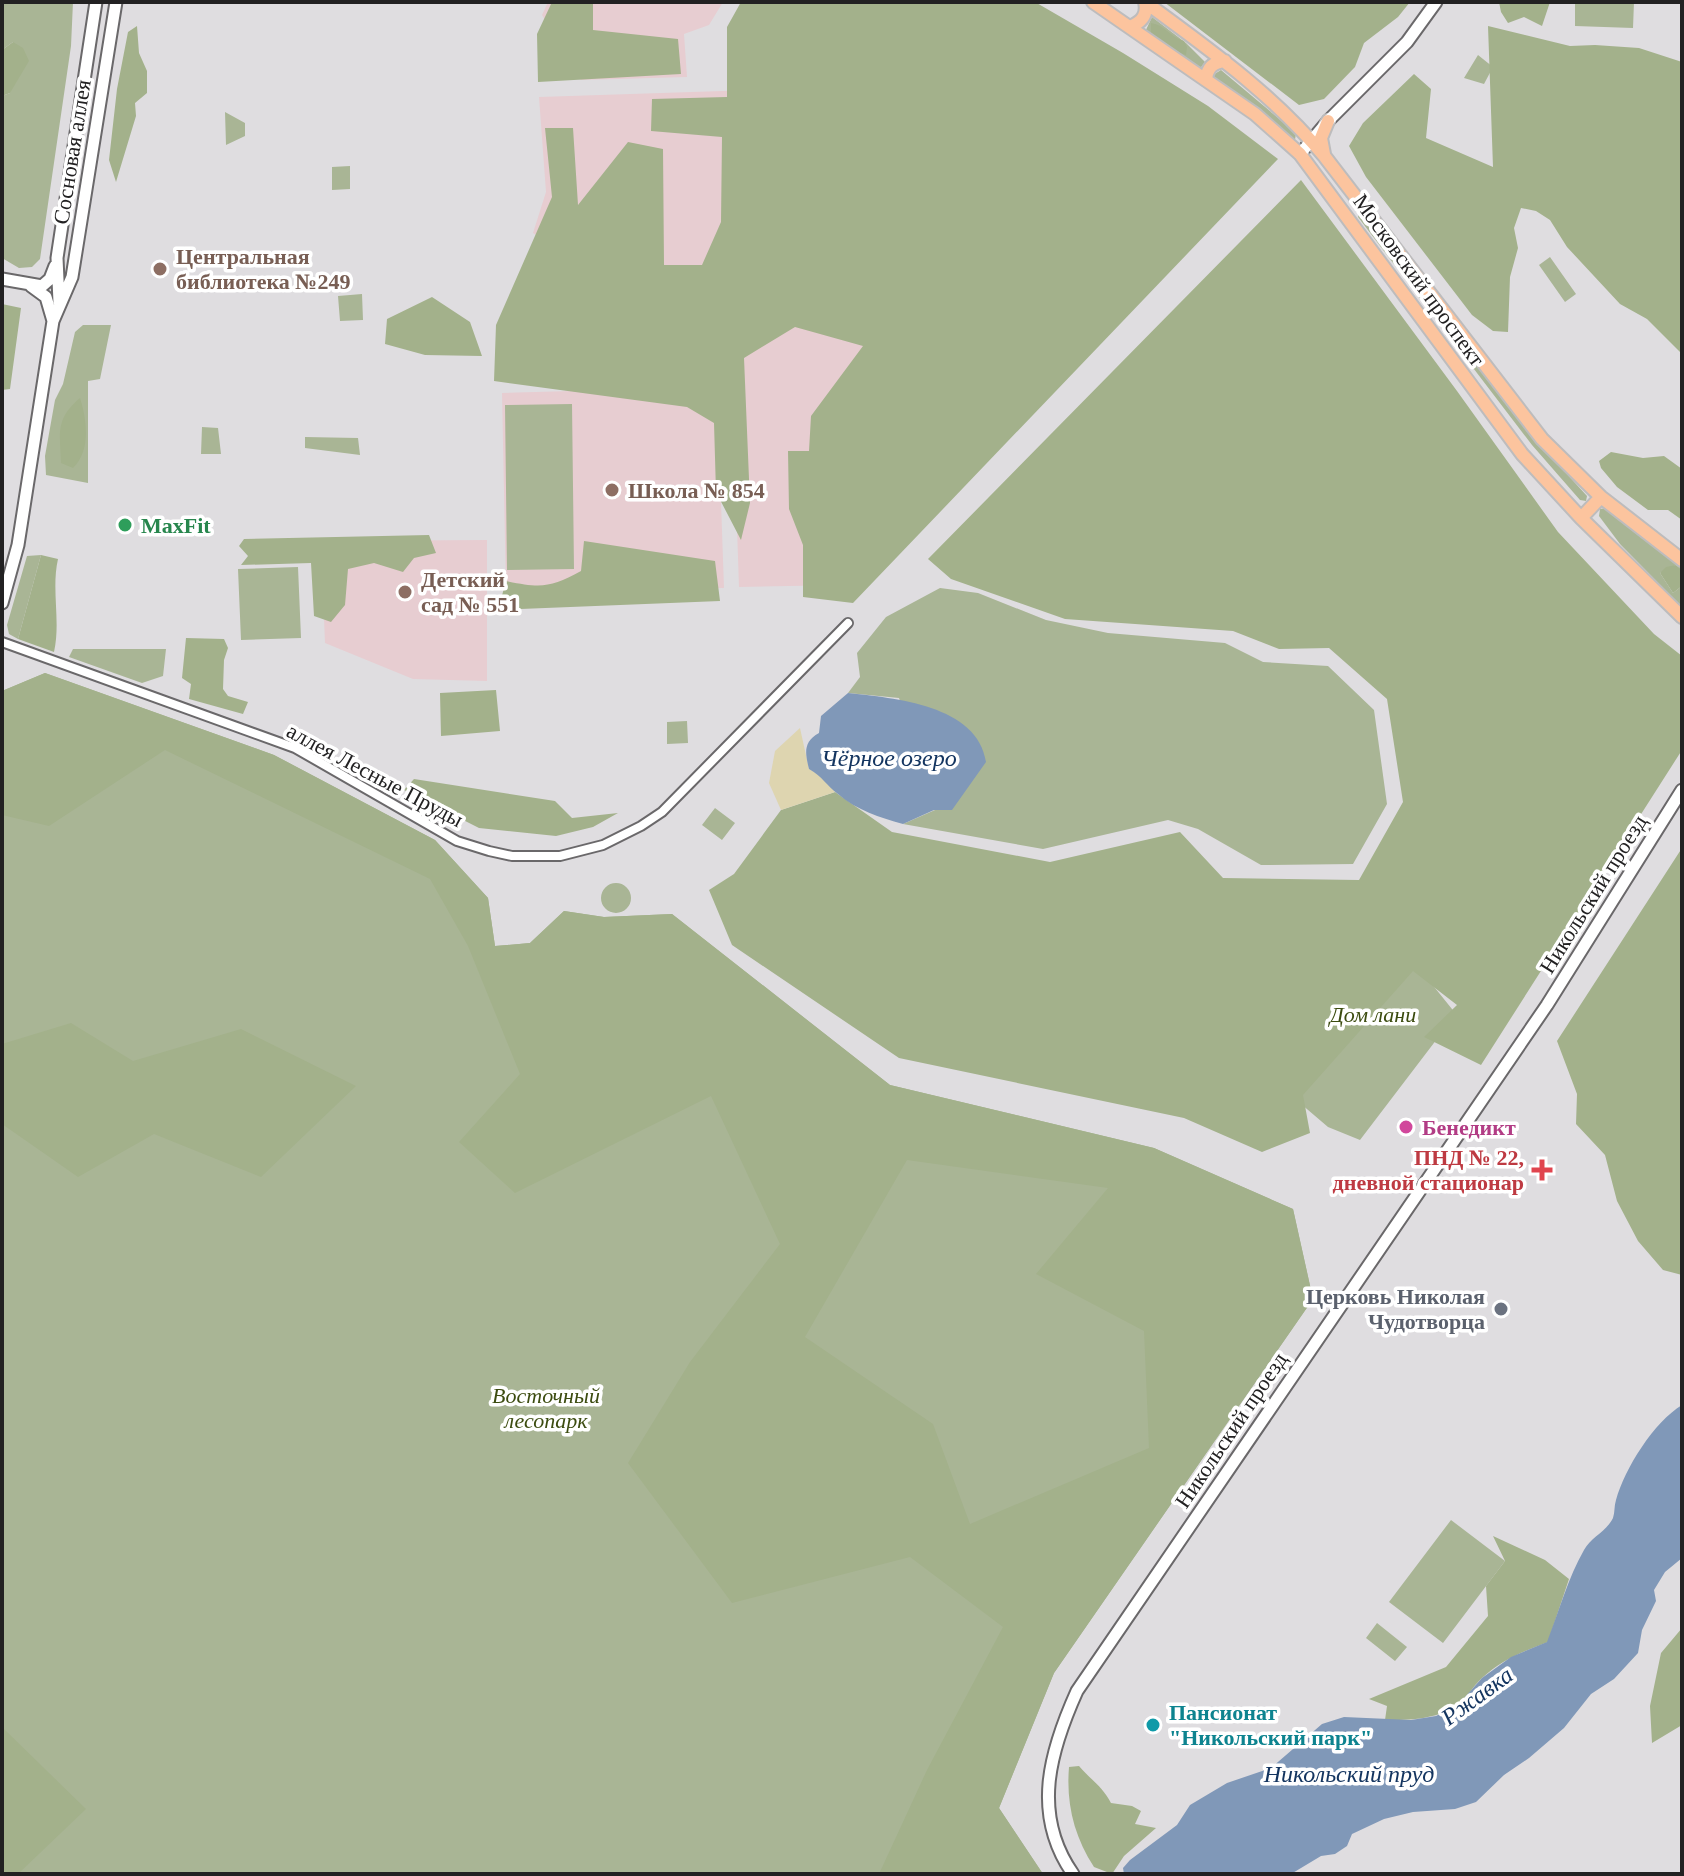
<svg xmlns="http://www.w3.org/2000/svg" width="1684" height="1876" font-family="Georgia,serif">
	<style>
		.education { fill: #e7cdd1 }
		.green { fill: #a9b595 }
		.forest { fill: #a3b18b; fill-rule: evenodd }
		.sand { fill: #ded5b0 }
		.water { fill: #8098b8 }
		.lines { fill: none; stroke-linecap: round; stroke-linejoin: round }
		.street-casing { stroke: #6a686a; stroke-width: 12 }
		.secondary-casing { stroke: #6a686a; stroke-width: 15 }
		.primary-casing { stroke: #bdbcbd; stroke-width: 16 }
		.street { stroke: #fff; stroke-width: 8 }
		.secondary { stroke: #fff; stroke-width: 11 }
		.primary { stroke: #fcc49e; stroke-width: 12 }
		.education-dot { fill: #8d6e63; stroke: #fff; stroke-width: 3 }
		.leisure-dot { fill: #2e9e5b; stroke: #fff; stroke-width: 3 }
		.hotel-dot { fill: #d1479c; stroke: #fff; stroke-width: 3 }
		.health-dot { fill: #e0444e; stroke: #fff; stroke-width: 3 }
		.worship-dot { fill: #6b7280; stroke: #fff; stroke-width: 3 }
		.culture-dot { fill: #0f9aa8; stroke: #fff; stroke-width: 3 }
		.labels { text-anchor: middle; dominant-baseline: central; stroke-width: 7; stroke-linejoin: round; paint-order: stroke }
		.street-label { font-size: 22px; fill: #222122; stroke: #fff }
		.education-label { font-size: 22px; font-weight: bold; fill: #785e54; stroke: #fff; text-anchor: start }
		.leisure-label { font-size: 22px; font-weight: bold; fill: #27864d; stroke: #fff; text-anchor: start }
		.park-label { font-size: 22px; font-style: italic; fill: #3c4c10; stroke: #fff }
		.hotel-label { font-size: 22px; font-weight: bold; fill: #b23c85; stroke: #fff; text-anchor: start }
		.health-label { font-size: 22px; font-weight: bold; fill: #be3a42; stroke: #fff; text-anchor: end }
		.worship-label { font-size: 22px; font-weight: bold; fill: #5b616d; stroke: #fff; text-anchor: end }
		.culture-label { font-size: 22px; font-weight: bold; fill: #0d838f; stroke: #fff; text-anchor: start }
		.water-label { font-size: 24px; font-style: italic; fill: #143560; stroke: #fff }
	</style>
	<rect width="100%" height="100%" fill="#dfdde0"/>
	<path class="education" d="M548,2H723L709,25L684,34L687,77L581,80L542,15Z
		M753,90L741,287L627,294L533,233L546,192L539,97Z
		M870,307L843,585L739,587L730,320Z
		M717,387L724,588L506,591L502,393Z
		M487,540V681L413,679L325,643L321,541Z"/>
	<path class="green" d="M2,2H73L71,46L40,259L32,267L19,268L2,258V96L10,93L13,42L2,50Z
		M1575,2H1634L1633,28L1575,26Z
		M1152,17L1186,43L1205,62L1199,70L1145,32Z
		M1478,55L1493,67L1484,84L1464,78Z
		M1221,70L1296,133L1295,140H1291L1214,80L1213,75Z
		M225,112L245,123V136L226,145Z
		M350,166V189L332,190V167Z
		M1359,214H1362L1536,440L1587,496L1586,501L1580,500L1532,445L1358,217Z
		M1550,257L1576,294L1565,302L1539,265Z
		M362,294L363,320L340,321L338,296Z
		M83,325H111L100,379L88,381V483L46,475L45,456L55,400L63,384L75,332Z
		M572,404L574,569L507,570L505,405Z
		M202,427L218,428L221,454H201Z
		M305,437L358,438L360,455L305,448Z
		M1606,508L1682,567V570L1676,565L1660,573L1673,593L1682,586V607L1620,544L1599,516L1600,509Z
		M41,555L18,639L9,634L7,625L27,556Z
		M298,567L301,638L241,640L238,569Z
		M940,588L978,593L1046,620L1108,633L1225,643L1263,662L1328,666L1374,710L1387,804L1353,864L1261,865L1198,829L1168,820L1043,849L903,824L935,810L899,698L848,693L860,677L857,653L886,617Z
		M73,649H166L163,676L142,683L69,657Z
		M45,673L274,755L435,840L488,898L495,946L530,943L564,911L604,917L672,914L890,1085L1154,1148L1293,1209L1313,1299L1054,1673L999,1808L1043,1874H2V691Z
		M687,721L688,743L667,744V722Z
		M715,808L735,823L722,840L702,825Z
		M601 898a15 15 0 1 1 30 0a15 15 0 1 1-30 0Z
		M1385,926L1456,1014L1360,1140L1328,1127L1267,1075Z
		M1451,1520L1505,1561L1443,1643L1389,1602Z
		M1377,1623L1407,1647L1395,1661L1366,1638Z"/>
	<path class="forest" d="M552,2H593V30L678,39L681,74L538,82L537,34Z
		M741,2H1035L1123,53L1208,106L1278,159L853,603L803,597V545L789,509L788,451H809L811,416L863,346L795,327L744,358L750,503L741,540L716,492L714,423L687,407L494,381L496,325L552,197L545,128H573L578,205L628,142L663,149L664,265H702L721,222L722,137L651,131L652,99L727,97V27Z
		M1164,2H1410L1398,17L1364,43L1355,67L1324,99L1299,105Z
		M1499,2H1550L1542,26L1524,17L1508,23L1501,12Z
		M1151,23C1165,25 1170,37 1184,41L1187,47L1186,55C1172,51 1164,42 1151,35Z
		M137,26L139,53L147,71V93L135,103L136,116L116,182L109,160L117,89L128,32Z
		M1488,26L1570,46L1595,45L1639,48L1682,62V354L1647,319L1620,304L1567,247L1550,220L1536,211L1521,208L1514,228L1518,248L1510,277L1508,332L1493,331L1472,315L1366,177L1349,146L1363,123L1414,74L1431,89L1426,138L1493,167Z
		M13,42L23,48L29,61L10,93L2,96V50Z
		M1301,180L1457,391L1558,532L1654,634L1682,656V750L1481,1065L1424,1037L1457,1005L1413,971L1303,1095L1310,1133L1262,1152L1184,1118L899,1058L732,945L709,890L734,874L781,810L835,792L892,832L1050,862L1180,832L1223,878L1359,880L1403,802L1387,699L1329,648L1279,649L1233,631L1065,619L951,579L928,559Z
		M432,297L470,322L482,356L425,355L385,344L387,319Z
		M2,304L21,308L10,389L2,390Z
		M80,398C87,420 91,451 73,468L61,463C60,433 55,419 80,398Z
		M1611,452L1643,458L1664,456L1682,469V520L1668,510H1648L1617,487L1601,468L1599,461Z
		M429,535L436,553L414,558L403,572L374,563L348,569L345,605L331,622L314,616L311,563L241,565L248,556L239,546L244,539Z
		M584,541L715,561L720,601L498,610L506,581C540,588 551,588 581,571Z
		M41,555L58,559C51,590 61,621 54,652L18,639Z
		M1676,565L1682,570V586L1673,593L1660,573L1666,567Z
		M186,638L224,639L228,648L224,660L223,689L228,696L248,702L243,714L189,699L191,684L182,678Z
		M45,673L274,755L435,840L488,898L495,946L530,943L564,911L604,917L672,914L890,1085L1154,1148L1293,1209L1313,1299L1054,1673L999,1808L1043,1874H879L927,1770L1003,1627L910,1557L732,1603L628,1463L690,1362L780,1244L711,1096L515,1193L459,1142L520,1074L468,946L430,879L165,750L49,826L2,815V691ZM907,1160L1108,1188L1036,1274L1144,1331L1149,1448L970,1524L933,1424L805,1337Z
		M496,690L500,731L441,736L440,693Z
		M414,779L555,801L572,818L618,813L593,827L556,836L479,828L404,790Z
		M1682,848V1275L1663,1270L1638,1241L1617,1201L1605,1155L1576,1124L1577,1094L1557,1041Z
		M71,1023L133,1061L241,1029L356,1086L261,1177L154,1134L78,1177L2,1124V1044Z
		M1493,1536L1545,1560L1569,1579L1548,1642C1524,1651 1501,1660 1482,1678C1473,1686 1467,1698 1457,1705C1435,1720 1410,1720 1385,1720L1387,1706L1369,1699L1446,1667L1488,1616L1486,1586L1505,1561Z
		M1682,1628V1725L1652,1743L1650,1706L1661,1653Z
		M2,1727L86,1809L18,1874H2Z
		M1079,1766C1090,1779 1103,1787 1111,1803L1132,1806L1141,1811L1135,1824L1156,1828L1124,1856L1112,1874L1094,1867C1074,1836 1066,1804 1069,1767Z"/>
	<path class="sand" d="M800,728L809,769L824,777L835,792L781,810L769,783L775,751Z"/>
	<path class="water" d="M848,693C894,698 978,705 986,762L952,810H934L903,824C879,817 858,811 838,794C826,785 823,777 809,769C805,753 803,742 819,733L821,716Z
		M1682,1405V1558L1665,1572L1654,1590L1656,1601L1642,1630L1638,1653L1614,1679L1591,1694L1564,1728L1529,1758L1504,1775L1476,1802L1455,1809L1413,1812L1384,1819L1352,1834L1347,1846L1335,1854L1321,1856L1291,1874H1124L1123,1868L1130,1860L1177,1825L1190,1805L1227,1783L1271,1768L1322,1724L1344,1717L1411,1720L1436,1716L1458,1705L1482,1678L1511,1657L1547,1642C1559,1611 1568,1578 1584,1550C1591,1537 1606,1532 1613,1518C1615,1512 1614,1506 1616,1500C1625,1468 1654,1422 1682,1405Z"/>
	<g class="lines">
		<defs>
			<path id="street" d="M2,642L295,748L457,841L489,851L512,856H560L603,845L641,826L662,812L848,623"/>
			<path id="secondary" d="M1300,154L1328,121L1407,42L1436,2
				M2,279L42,286L50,279L55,266
				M31,286L46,297L53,321
				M59,302L57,258L96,2
				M2,603L18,545L53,321L72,277L116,2
				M1073,1874C1031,1814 1050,1751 1077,1691L1547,1005L1682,790"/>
			<path id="primary" d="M1093,2L1255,114L1300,154L1522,454L1581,518L1682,617
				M1145,2C1209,49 1274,95 1325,157L1542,439L1601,497L1682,560
				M1130,27C1142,22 1148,15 1145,2
				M1206,80C1207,68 1213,62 1225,61
				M1324,154L1321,138L1328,121
				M1581,518L1601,497"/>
		</defs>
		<use href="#street" class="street-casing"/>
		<use href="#secondary" class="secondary-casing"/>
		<use href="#primary" class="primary-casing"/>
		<use href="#street" class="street"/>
		<use href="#secondary" class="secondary"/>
		<use href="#primary" class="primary"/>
	</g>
	<g class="education-dot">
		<circle cx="160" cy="269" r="8"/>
		<circle cx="612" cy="490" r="8"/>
		<circle cx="405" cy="592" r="8"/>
	</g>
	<circle class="leisure-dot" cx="125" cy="525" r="8"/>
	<circle class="hotel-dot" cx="1406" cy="1127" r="8"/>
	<path class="health-dot" d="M1538 1158h8v8h8v8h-8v8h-8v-8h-8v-8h8z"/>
	<circle class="worship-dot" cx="1501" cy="1309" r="8"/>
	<circle class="culture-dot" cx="1153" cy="1725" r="8"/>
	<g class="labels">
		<g class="street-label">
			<text transform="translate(72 152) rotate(-81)">Сосновая аллея</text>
			<text transform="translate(1419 280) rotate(54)">Московский проспект</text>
			<text transform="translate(375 775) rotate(28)">аллея Лесные Пруды</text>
			<text transform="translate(1593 894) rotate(-58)">Никольский проезд</text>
			<text transform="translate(1231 1430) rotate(-56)">Никольский проезд</text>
		</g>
		<g class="education-label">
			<text x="176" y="256">Центральная<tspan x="176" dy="25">библиотека №249</tspan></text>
			<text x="628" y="490">Школа № 854</text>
			<text x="421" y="579">Детский<tspan x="421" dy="25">сад № 551</tspan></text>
		</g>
		<g class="leisure-label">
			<text x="141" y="525">MaxFit</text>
		</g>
		<g class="park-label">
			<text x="1373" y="1014">Дом лани</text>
			<text x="546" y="1395">Восточный<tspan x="546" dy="25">лесопарк</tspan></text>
		</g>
		<g class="hotel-label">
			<text x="1422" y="1127">Бенедикт</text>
		</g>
		<g class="health-label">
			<text x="1524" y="1157">ПНД № 22,<tspan x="1524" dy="25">дневной стационар</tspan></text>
		</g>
		<g class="worship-label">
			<text x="1485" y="1296">Церковь Николая<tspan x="1485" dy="25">Чудотворца</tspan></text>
		</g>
		<g class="culture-label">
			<text x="1169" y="1712">Пансионат<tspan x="1169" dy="25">"Никольский парк"</tspan></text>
		</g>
		<g class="water-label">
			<text x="889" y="758">Чёрное озеро</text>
			<text transform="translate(1477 1696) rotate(-36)">Ржавка</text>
			<text x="1349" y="1774">Никольский пруд</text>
		</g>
	</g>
	<rect width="1684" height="1876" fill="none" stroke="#222122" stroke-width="8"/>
</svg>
